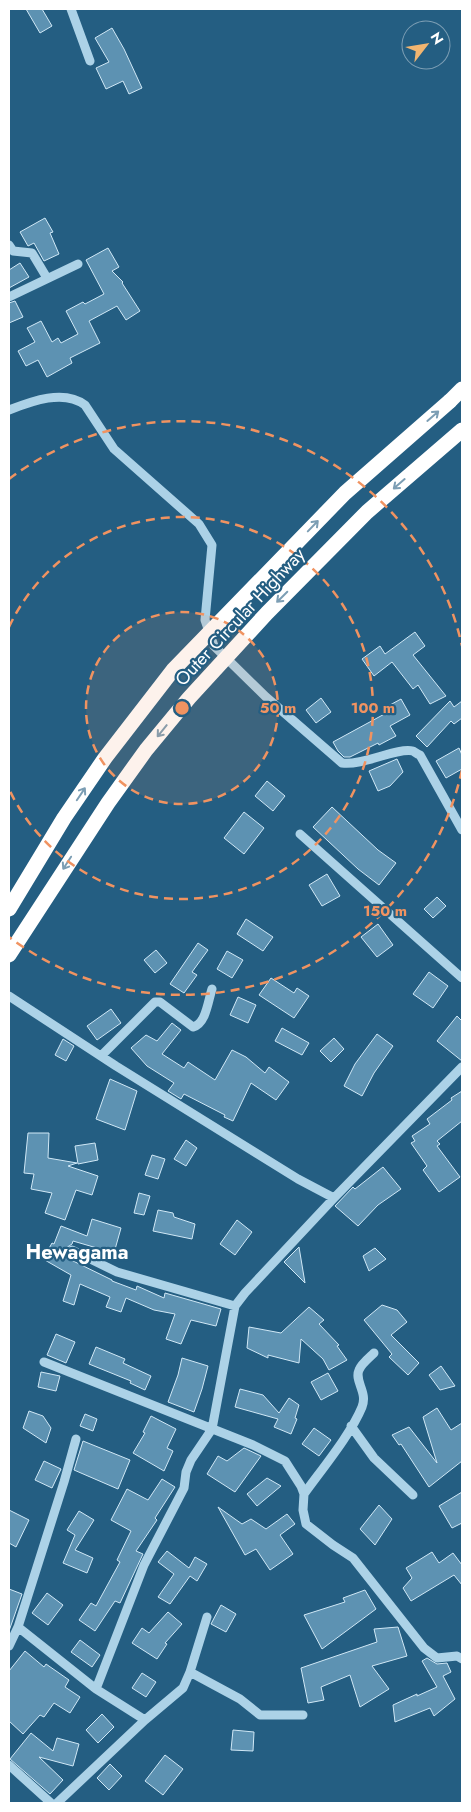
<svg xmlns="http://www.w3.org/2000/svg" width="471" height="1812" font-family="Jost,sans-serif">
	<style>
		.building { fill: #5d92b2; stroke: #d0e8f6 }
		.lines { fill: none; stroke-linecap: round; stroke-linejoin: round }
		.minor { stroke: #acd2e7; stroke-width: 9 }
		.highway { stroke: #fff; stroke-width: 15 }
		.highway-bridge { stroke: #fff; stroke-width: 15 }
		.oneway { stroke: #7c9eb4 }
		.ring { fill: none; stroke: #f09361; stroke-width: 2.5; stroke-dasharray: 9 6 }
		.labels { text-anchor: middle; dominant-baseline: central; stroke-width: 4.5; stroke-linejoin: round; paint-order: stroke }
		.street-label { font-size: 18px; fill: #fff; stroke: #245e82 }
		.quarter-label { font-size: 20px; font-weight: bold; fill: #fff; stroke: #245e82 }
		.centre { fill: #f09361; stroke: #245e82; stroke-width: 2.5 }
		.ring-label { font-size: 15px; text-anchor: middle; font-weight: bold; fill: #f09361; stroke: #245e82; stroke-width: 4.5; stroke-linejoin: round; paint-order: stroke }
	</style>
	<rect width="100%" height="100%" fill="#245e82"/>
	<path class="building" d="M26,9H42L52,26L40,33Z
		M112,28L124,49L142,88L129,94L123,81L106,89L96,68L109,62L95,38Z
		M45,218L53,232L50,233L59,254L44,261L34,243L28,246L20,232Z
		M108,248L119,267L112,271L123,282L122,283L140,311L126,320L117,306L89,321L100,343L70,358L72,363L47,377L38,360L26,366L18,351L35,342L27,328L41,321L52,342L58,338L61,343L78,334L66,311L83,302L85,304L104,294L86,260Z
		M20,263L29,277L9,288V290V270Z
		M15,301L23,317L9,323V303Z
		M415,632L425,646L413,655L446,696L430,704L418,685L413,689L392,662L374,676L362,659L380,646L385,654Z
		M321,698L331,712L316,723L306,710Z
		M401,699L410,715L390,726L396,736L379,745L378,743L350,757H344L338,751L333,742L390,711L388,706Z
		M450,701L454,707L462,701V718L454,724L451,721L427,747L416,736Z
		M459,748L462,755V769L446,778L436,761Z
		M397,759L403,772L390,786L378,791L369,771Z
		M267,781L285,796L273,811L255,796Z
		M332,807L378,850L396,863L379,885L358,869L313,827Z
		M244,812L264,828L244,854L224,838Z
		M327,874L340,896L322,906L309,885Z
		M437,897L446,906L433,918L424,909Z
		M246,919L273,937L263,951L237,934Z
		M378,924L393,945L377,957L361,937Z
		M198,943L208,950L192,972L197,975L184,993L170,984Z
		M156,950L167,963L155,973L144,960Z
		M227,951L243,960L232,978L217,969Z
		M429,972L448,986L433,1008L413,994Z
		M271,978L294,993L297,988L309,996L294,1018L259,995Z
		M238,997L256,1005L248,1023L230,1015Z
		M111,1009L121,1023L97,1040L87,1026Z
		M457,1016L462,1021V1061L437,1041Z
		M172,1023L181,1030L162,1054L184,1068L188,1062L215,1080L232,1050L246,1057L265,1073L269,1067L289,1082L276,1100L251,1083L233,1121L224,1117L225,1115L184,1094L181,1099L168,1091L174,1083L147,1066L131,1048L146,1035L157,1041Z
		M282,1028L309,1043L302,1055L275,1041Z
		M377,1034L393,1046L374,1073L362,1096L344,1086L355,1064Z
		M334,1038L344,1049L331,1062L320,1051Z
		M63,1039L74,1046L66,1061L55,1055Z
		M110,1079L137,1091L125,1130L96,1119Z
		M462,1091V1121L437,1141L440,1144L437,1146L460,1177L439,1192L423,1170L427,1166L411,1143L415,1141L412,1136L430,1124L427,1119L452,1100L451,1098Z
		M28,1133H49L48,1158L77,1163L68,1166L98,1176L92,1195L76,1190L65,1220L45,1213L52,1193L31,1189L34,1174L24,1173Z
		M186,1140L197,1148L186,1166L174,1159Z
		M95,1143L98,1160L78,1164L75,1146Z
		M152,1155L165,1159L158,1179L145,1175Z
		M383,1167L401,1189L378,1205L358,1226L335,1206L353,1187L355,1189Z
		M139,1193L150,1196L144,1215L134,1213Z
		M158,1210L173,1213L174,1217L195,1224L192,1239L153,1231Z
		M92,1219L121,1228L114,1253L73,1241L72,1244L66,1248L68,1255L67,1258L112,1280V1281L136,1290L137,1286L164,1298L165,1293L221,1309L216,1326L191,1320L181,1344L166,1339L175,1314L154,1310L126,1298L121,1312L106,1307L110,1297L80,1284L74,1305L63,1301L71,1275L43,1259L52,1243L54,1244L61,1226L87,1236Z
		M237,1220L252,1232L235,1255L220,1244Z
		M299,1247L305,1283L284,1262Z
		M375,1248L386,1259L369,1271L363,1256Z
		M382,1305L397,1310L407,1322L391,1335L419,1363L408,1375L389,1357L392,1354L364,1320Z
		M309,1307L324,1320L319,1324L339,1345L337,1346L347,1360L329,1370L323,1359L301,1339L299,1363L268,1355V1358L247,1348L249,1327L281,1333Z
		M56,1334L75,1342L66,1363L47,1355Z
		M96,1347L125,1359L123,1363L151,1376L145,1390L130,1383L131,1381L89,1364Z
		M182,1358L208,1366L202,1389L194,1412L168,1402L178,1375Z
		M441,1366L455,1386L440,1390L429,1375Z
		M41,1372L60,1376L56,1391L38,1387Z
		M328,1373L338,1391L321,1400L311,1382Z
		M240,1389L263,1395L279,1413L289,1398L299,1405L295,1418L297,1419L291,1434L274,1427L278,1419L235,1407Z
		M437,1408L451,1430L462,1423V1461L429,1487L401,1444L399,1445L392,1435L409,1427L437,1463L423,1417Z
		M29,1411L43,1416L51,1428L46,1443L23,1428Z
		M85,1414L97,1419L93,1431L80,1426Z
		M151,1416L176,1429L167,1448L173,1451L164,1471L133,1453L145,1433L143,1432Z
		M314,1428L331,1440L319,1456L302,1444Z
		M83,1441L130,1460L118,1489L74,1470Z
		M244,1448L261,1456L235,1492L207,1474L218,1456L227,1461Z
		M44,1461L61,1469L52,1488L35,1480Z
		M267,1478L281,1486L257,1506L247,1494Z
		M162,1479L175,1487L155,1518L157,1520L136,1551L143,1554L120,1603L115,1601L95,1631L79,1620L91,1603L96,1606L120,1562L117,1560L131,1531L111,1520L127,1489L148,1500Z
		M462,1492V1523L452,1528L439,1506Z
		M379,1505L392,1519L375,1545L360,1529Z
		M218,1507L242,1524L251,1519L266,1529L287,1514L295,1524L280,1535L293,1554L270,1570L256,1549L245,1555Z
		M9,1510L29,1520L16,1547L9,1543Z
		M79,1511L94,1520L75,1550L93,1558L87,1573L63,1563L75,1535L67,1530Z
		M167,1551L189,1568L195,1557L207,1564L197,1581L190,1576L170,1604L158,1597L174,1574L158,1562Z
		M432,1552L439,1563L453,1553L462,1565V1585L454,1575L411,1601L403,1588L412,1578L406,1568Z
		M9,1589L22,1594L9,1631Z
		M365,1590L376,1609L322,1649L304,1615L345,1602L343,1598Z
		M47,1593L63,1605L48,1625L32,1613Z
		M221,1605L236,1614L226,1632L211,1624Z
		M168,1612L182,1624L165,1643L167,1644L157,1659L132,1643L142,1628L149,1633Z
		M398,1627L407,1656L372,1666L389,1689L360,1707L350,1675L321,1687L324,1700L308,1703L301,1668L377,1642L374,1629Z
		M80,1640L100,1655L92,1667L71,1652Z
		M25,1651L44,1667L46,1664L69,1680L65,1687L80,1697L70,1713L54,1703L44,1717L40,1715L23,1734L9,1721V1671Z
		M427,1658L437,1664L447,1663L451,1672L443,1676L455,1699L434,1716L430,1708L395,1722L393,1705L417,1694V1696L437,1687L422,1661Z
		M142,1673L156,1682L146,1697L132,1688Z
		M102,1714L114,1727L98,1743L86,1730Z
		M233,1730L254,1732L253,1751L231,1750Z
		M31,1733L53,1751L57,1738L79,1744L73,1766L39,1757L63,1780L50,1794L10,1759Z
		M165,1755L183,1769L163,1795L145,1781Z
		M110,1764L122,1776L109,1790L97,1778Z"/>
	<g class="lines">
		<path class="minor" d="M71,9L90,61
			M9,245L13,251L32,253L47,278
			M9,297L78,264
			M9,410C32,401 64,389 85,405L114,449L199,524L212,545L205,620L214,646L266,697L342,763C363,766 397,747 413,751C415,752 417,754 420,755L462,830
			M300,834L462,978
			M9,996L116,1066L298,1179L334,1198
			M101,1056L155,1002H160L193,1027C206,1024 208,1001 212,989
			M72,1250L117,1272L235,1306
			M44,1362L253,1445L285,1461L301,1486L304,1494L303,1510L306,1524L333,1545L353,1558L424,1648L437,1658L457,1656L462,1659
			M351,1426L374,1458L413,1495
			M304,1494C322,1469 351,1434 362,1407C368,1392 354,1381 359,1370C361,1364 370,1357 374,1353
			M18,1627L96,1689L144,1565L184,1488L186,1472L191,1460L212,1429L235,1306L245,1293L334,1198L462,1067
			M9,1646L18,1627L64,1482L76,1439
			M190,1672L207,1617
			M96,1689L145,1720L183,1688L190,1672L240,1699L260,1715H303
			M9,1765L51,1803
			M57,1803L145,1720"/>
		<path class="highway" d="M450,401L462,389"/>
		<path class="highway-bridge" d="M9,909L64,818L105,758L173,670L345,493L450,401
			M9,955L108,803L146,750L189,698L267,613L367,512L462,430"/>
	</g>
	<defs><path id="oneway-shaft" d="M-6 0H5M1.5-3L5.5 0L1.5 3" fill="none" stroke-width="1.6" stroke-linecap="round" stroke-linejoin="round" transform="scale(1.25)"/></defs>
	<g class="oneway">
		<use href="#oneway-shaft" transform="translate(433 416) rotate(-41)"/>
		<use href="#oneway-shaft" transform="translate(399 484) rotate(139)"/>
		<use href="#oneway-shaft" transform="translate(313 526) rotate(-46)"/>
		<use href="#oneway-shaft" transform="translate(282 597) rotate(135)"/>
		<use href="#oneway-shaft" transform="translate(162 731) rotate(129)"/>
		<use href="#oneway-shaft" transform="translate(81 794) rotate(-56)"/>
		<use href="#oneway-shaft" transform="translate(67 863) rotate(123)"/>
	</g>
	<circle cx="182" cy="708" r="96" fill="#f09361" fill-opacity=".12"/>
	<g class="ring">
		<circle cx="182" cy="708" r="96"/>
		<path d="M9 627A191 191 0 1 1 9 789"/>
		<path d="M462 770A287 287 0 0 1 9 937M9 479A287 287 0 0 1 462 646"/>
	</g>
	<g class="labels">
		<g class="street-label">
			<text transform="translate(240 617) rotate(-47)">Outer Circular Highway</text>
		</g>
		<g class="quarter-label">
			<text x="77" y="1252">Hewagama</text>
		</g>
	</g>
	<circle cx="182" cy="708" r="8" class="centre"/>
	<g class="ring-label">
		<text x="278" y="713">50 m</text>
		<text x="373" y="713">100 m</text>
		<text x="385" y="916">150 m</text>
	</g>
	<rect width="471" height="1812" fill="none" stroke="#ffffff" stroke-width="20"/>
	<g transform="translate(426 45) rotate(59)"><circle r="24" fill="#245e82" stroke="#7c9eb4"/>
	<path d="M0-4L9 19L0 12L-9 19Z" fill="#f1b570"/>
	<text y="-8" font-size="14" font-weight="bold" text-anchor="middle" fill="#ffffff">N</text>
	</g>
</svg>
